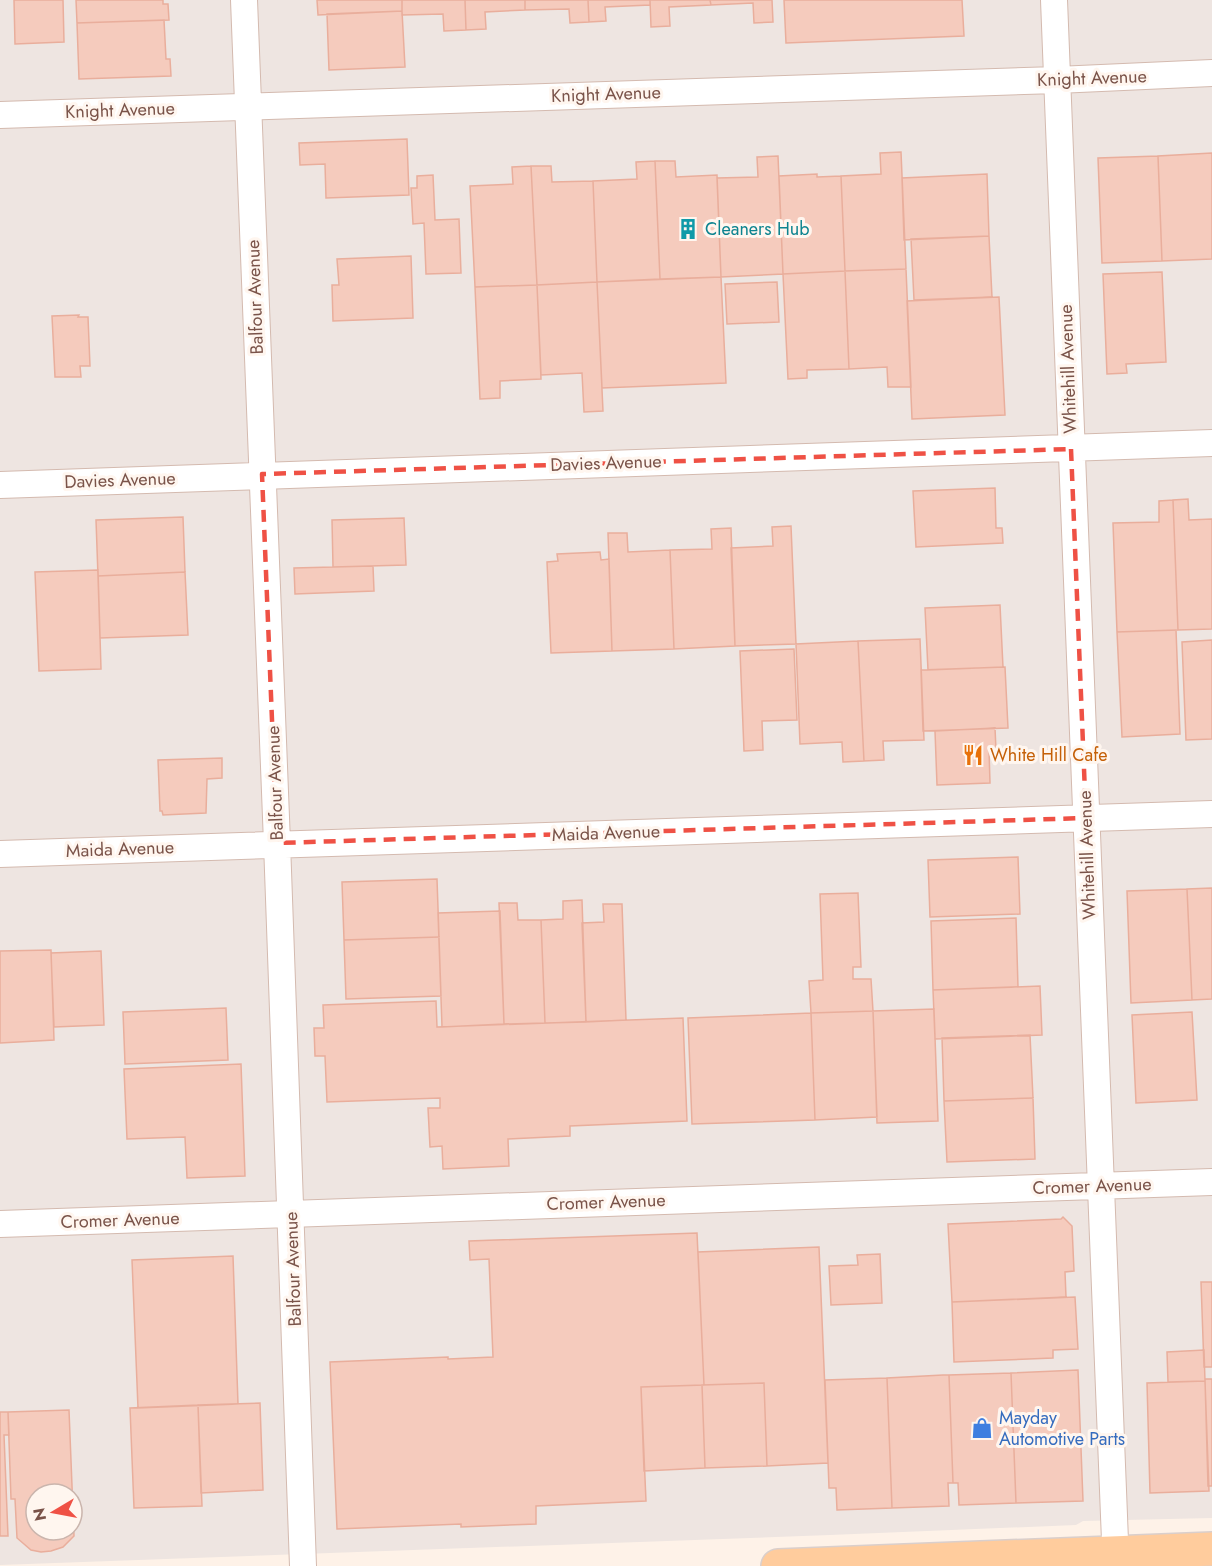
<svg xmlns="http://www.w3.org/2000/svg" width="1212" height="1566" font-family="Jost,sans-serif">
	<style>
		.industrial { fill: #eee5e1; fill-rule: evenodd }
		.building { fill: #f5cbbd; stroke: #e9ae9c; stroke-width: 1.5; fill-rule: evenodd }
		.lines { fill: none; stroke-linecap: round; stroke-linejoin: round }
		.street-casing { stroke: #d4baaf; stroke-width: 28 }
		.primary-casing { stroke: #dacfcc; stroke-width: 36 }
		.street { stroke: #fff; stroke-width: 26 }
		.primary { stroke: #ffcc9d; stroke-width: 33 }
		.marked { fill: none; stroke: #ef5145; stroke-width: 4.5; stroke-dasharray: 12 8; stroke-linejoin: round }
		.labels { text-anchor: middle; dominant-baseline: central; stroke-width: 6; stroke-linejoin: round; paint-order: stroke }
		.street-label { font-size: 18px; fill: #7a5349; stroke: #fff6ef }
		.culture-label { font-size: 18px; fill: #0d838f; stroke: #fff6ef; text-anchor: start }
		.food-label { font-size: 18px; fill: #c56008; stroke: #fff6ef; text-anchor: start }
		.shop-label { font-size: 18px; fill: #366cbe; stroke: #fff6ef; text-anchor: start }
	</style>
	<rect width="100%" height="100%" fill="#fef2e8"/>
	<path class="industrial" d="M0,0H1212V1518L1083,1521L1076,1525L830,1535L0,1565ZM36,1494H72V1530H36Z"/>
	<path class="building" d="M14,0H63L64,42L15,44Z
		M76,0H163V4H168L169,20L77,23Z
		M317,0H402V11L318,15Z
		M402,0H465L466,30L444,31L443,14L402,15Z
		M465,0H525V10L485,12L486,29L466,30Z
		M525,0H588L589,22L570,23L569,9L525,10Z
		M588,0H650V5L605,7L606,21L589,22Z
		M650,0H710L711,5L669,7L670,26L651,27Z
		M710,0H772L773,22L754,23L753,3L711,5Z
		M784,0H962L964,36L786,43Z
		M402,11L405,67L329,70L327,14Z
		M164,20L166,59H170L171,76L79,79L77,23Z
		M407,139L409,195L326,198L325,164L300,165L299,143Z
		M901,152L906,269L845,271L841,176L881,174L880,153Z
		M1212,153V259L1162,261L1158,156Z
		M778,156L783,274L721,277L717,178L758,177L757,157Z
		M1158,156L1162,261L1102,263L1098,158Z
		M655,161L660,279L597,282L593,181L637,179L636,162Z
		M655,161H675L676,177L717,175L721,277L660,279Z
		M531,166L537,285L475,287L470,186L513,184L512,167Z
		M531,166H551L552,182L593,181L597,282L537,285Z
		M817,174V177L841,176L845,271L783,274L779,176Z
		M987,174L989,236L904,240L902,178Z
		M433,175L435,220L459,219L461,273L426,274L424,223L413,224L411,188H417V176Z
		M989,236L992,297L914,300L911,239Z
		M411,256L413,318L333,321L332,285H339L337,259Z
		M906,269L911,387H888L887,367L849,369L845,271Z
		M845,271L849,369L807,370V378L788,379L783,274Z
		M1162,272L1166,362L1126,364L1127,373L1107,374L1103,274Z
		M721,277L726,383L602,388L597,282Z
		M597,282L603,411L584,412L582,373L541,375L537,285Z
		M777,282L779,322L727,324L725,284Z
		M537,285L541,379L500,381V398L480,399L475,287Z
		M999,297L1005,415L912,419L907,301Z
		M79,315L78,317H88L90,366H80L81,377H55L52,316Z
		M995,488L996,528H1002L1003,543L916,547L913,491Z
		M1188,499L1189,520L1212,519V629L1178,630L1173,500Z
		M1173,500L1178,630L1117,632L1113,523L1159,522V501Z
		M183,517L185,572L98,576L96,520Z
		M404,518L406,565L333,567L332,520Z
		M791,526L796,644L735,646L731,548L773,546L772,527Z
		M731,528L735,646L674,649L670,550L712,549L711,529Z
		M608,533H627L628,552L670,550L674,649L612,651Z
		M600,552L601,560L609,559L612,651L551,653L547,562L558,561L557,554Z
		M373,566L374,591L295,594L294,568Z
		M98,570L101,669L39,671L35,572Z
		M185,572L188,635L100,638L98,576Z
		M1000,605L1003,667L928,670L925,608Z
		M1176,630L1180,734L1122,737L1117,632Z
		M920,639L924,740L883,741L884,760L864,761L858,641Z
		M1212,640V739L1186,740L1182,642Z
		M858,641L864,761L843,762L842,742L800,744L796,644Z
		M794,649L797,720L762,721L763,750L744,751L740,651Z
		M1005,667L1008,728L923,731L921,670Z
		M995,728L996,750H989L990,783L937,785L935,731Z
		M222,758V778L207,779L206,813L163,815L162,811H160L158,760Z
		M1018,857L1020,914L930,917L928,860Z
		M437,879L439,937L344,940L342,882Z
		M1212,888V999L1192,1000L1187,889Z
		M1187,889L1192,1000L1131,1003L1127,891Z
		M858,893L861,967H853V979H871L873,1011L811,1013L809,981L823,980L820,894Z
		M582,900L586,1022L545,1023L541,920L563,919V901Z
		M499,903H517L518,920H541L545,1023L504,1024Z
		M603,904H622L626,1020L586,1022L582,923L604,922Z
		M500,911L504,1024L442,1027L438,913Z
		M1016,918L1018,987L933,990L931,921Z
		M439,937L441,996L346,999L344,940Z
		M51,950L54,1040L0,1043V951Z
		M101,951L104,1025L54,1027L51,953Z
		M1040,986L1042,1035L935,1039L933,990Z
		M436,1001L437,1027L683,1018L687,1121L570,1126V1136L508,1139L509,1166L443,1169L442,1146L430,1147L428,1108H440V1098L327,1102L325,1056H315L314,1028H324L323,1005Z
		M226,1008L228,1060L125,1064L123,1012Z
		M934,1009L938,1121L877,1123L873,1011Z
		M873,1011L877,1117L815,1120L811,1013Z
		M1192,1012L1197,1100L1136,1103L1132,1015Z
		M811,1013L815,1120L692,1124L688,1018Z
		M1030,1035L1033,1098L944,1101L942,1038Z
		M241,1064L245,1176L187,1178L185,1137L127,1139L124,1069Z
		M1033,1098L1035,1159L947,1162L944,1101Z
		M1063,1217L1072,1226L1074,1271L1065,1272L1066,1297L952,1302L948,1224L1061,1219Z
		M697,1233L704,1385L641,1387L646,1501L536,1506V1524L461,1527V1524L337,1529L330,1362L448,1357V1359L493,1357L489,1259L470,1260L469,1241Z
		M819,1247L828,1463L767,1466L764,1383L704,1385L698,1252Z
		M880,1254L882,1303L831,1305L829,1266L858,1265L857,1255Z
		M233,1256L238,1404L138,1408L132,1260Z
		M1201,1282H1212V1367H1204Z
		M1075,1297L1078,1349L1053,1350V1358L954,1362L952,1302Z
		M1204,1350L1205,1381L1168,1382L1167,1352Z
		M1078,1370L1083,1501L1016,1503L1011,1373Z
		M1011,1373L1016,1503L959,1505L958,1483H953L949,1375Z
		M943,1375H949L953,1483H948L949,1506L892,1508L887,1378Z
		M887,1378L892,1508L837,1510L836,1488H829L825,1380Z
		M1205,1379H1212V1486H1208Z
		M1205,1381L1209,1491L1150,1493L1147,1383Z
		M764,1383L767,1466L705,1468L702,1385Z
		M702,1385L705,1468L644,1471L641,1387Z
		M260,1403L263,1490L201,1493L198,1405Z
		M198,1405L202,1506L134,1508L130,1408Z
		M69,1410L74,1536L63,1547L51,1551L41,1552L31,1550L17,1538L15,1499H11L8,1412ZM36,1494H72V1530H36Z
		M0,1412H8L9,1435H4L8,1536H0Z"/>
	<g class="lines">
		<defs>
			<path id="street" d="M244,0L277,843L303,1566
				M1054,0L1116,1566
				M0,115L1057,80L1212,73
				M0,485L1212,443
				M0,854L1212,814
				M0,1224L1212,1182"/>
			<path id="primary" d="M778,1566L1212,1549"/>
		</defs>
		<use href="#street" class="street-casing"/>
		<use href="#primary" class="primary-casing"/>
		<use href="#street" class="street"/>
		<use href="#primary" class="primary"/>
	</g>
	<path class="marked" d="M1071,449L1086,818L277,843L262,474Z"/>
	<defs>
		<symbol id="building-bare" viewBox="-9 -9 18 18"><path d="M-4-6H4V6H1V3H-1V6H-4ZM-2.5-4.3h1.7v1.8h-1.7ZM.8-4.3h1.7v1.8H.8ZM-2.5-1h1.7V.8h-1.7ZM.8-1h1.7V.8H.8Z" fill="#0f9aa8" stroke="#fff6ef" stroke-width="2.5" paint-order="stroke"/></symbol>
		<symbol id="restaurant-bare" viewBox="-9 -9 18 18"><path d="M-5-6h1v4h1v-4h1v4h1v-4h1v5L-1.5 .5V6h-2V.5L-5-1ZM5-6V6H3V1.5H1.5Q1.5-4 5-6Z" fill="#e8710a" stroke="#fff6ef" stroke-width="2.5" paint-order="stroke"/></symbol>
		<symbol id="shop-bare" viewBox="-9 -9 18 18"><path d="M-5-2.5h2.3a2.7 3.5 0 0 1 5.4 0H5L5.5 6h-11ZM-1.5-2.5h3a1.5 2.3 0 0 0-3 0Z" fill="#3f7fe0" stroke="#fff6ef" stroke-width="2.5" paint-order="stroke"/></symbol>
	</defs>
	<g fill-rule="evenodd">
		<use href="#building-bare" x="673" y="214" width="30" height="30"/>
		<use href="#restaurant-bare" x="958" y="740" width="30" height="30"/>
		<use href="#shop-bare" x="967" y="1413" width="30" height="30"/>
	</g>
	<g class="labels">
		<g class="street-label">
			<text transform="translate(1092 78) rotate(-2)">Knight Avenue</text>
			<text transform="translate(606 94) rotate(-2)">Knight Avenue</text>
			<text transform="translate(120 110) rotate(-2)">Knight Avenue</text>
			<text transform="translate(255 297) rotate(-92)">Balfour Avenue</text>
			<text transform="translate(1068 369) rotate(-92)">Whitehill Avenue</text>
			<text transform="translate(606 463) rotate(-2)">Davies Avenue</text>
			<text transform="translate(120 480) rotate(-2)">Davies Avenue</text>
			<text transform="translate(275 783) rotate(-92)">Balfour Avenue</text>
			<text transform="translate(606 833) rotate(-2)">Maida Avenue</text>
			<text transform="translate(120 849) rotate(-2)">Maida Avenue</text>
			<text transform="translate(1087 855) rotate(-92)">Whitehill Avenue</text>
			<text transform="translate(1092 1186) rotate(-2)">Cromer Avenue</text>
			<text transform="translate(606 1202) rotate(-2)">Cromer Avenue</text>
			<text transform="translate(120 1220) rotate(-2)">Cromer Avenue</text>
			<text transform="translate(293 1269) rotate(-92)">Balfour Avenue</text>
		</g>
		<g class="culture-label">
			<text x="705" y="229">Cleaners Hub</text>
		</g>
		<g class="food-label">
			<text x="990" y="755">White Hill Cafe</text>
		</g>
		<g class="shop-label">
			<text x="999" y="1418">Mayday<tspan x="999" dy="21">Automotive Parts</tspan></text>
		</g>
	</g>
	<g transform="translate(54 1512) rotate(260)"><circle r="28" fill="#fff6ef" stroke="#cab5ad" stroke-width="1.5"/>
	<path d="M0-4.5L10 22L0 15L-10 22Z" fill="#ef5145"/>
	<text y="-9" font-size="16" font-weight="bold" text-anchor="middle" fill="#7a5349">N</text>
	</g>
</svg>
